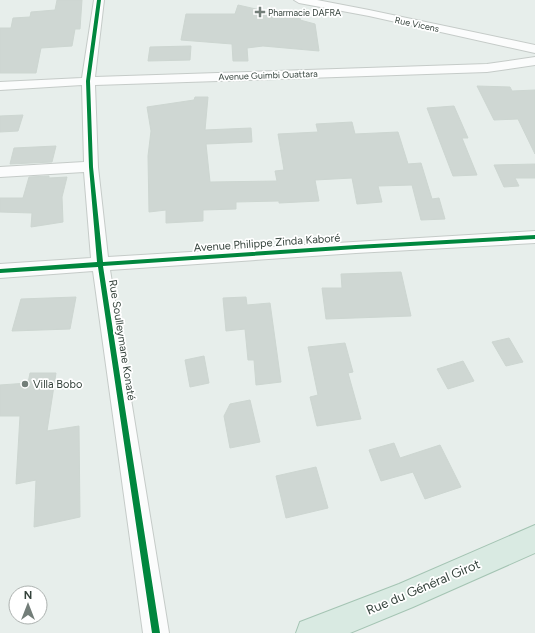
<svg xmlns="http://www.w3.org/2000/svg" width="535" height="633" font-family="Figtree,sans-serif">
	<style>
		.building { fill: #cfd7d3; stroke: #cdd6d1 }
		.lines { fill: none; stroke-linecap: round; stroke-linejoin: round }
		.minor-casing { stroke: #c5cbc8; stroke-width: 2 }
		.highway-casing { stroke: #a4c4b3; stroke-width: 2 }
		.minor { fill: #fbfcfc; fill-rule: evenodd }
		.highway { fill: #d9eae2; fill-rule: evenodd }
		.cycleway-casing { stroke: #fff; stroke-width: 2 }
		.cycleway { fill: #00873e; fill-rule: evenodd }
		.poi-dot { fill: #737e79; stroke: #fff; stroke-width: 1.5 }
		.labels { text-anchor: middle; dominant-baseline: central; stroke-width: 3.5; stroke-linejoin: round; paint-order: stroke }
		.far-poi-label { font-size: 9px; fill: #34423b; stroke: #fff; text-anchor: start }
		.far-street-label { font-size: 9px; fill: #34423b; stroke: #fff }
		.street-label { font-size: 11px; fill: #34423b; stroke: #fff }
		.poi-label { font-size: 11px; fill: #34423b; stroke: #fff; text-anchor: start }
		.near-street-label { font-size: 13px; fill: #34423b; stroke: #fff }
	</style>
	<rect width="100%" height="100%" fill="#e7eeeb"/>
	<path class="building" d="M57,0H82L80,29H75L72,46L41,48L36,73H0V28H11L13,18L30,17L31,12L55,10Z
		M238,5L301,19L300,20L315,24L319,51L263,46L247,48L248,61H233L232,44L181,40L186,14H235Z
		M191,46L190,60L148,61L150,47Z
		M477,86L510,87L512,91L535,90V154L518,119L494,120Z
		M195,97H208L205,130L251,128L252,142L206,144L210,182L277,181L275,171L284,170L278,134L318,132L316,124L352,122L355,134L398,132L408,164L421,163L432,199L439,198L445,219L421,220L412,185L378,186L382,202L357,204L352,178L315,180L319,201L279,203V201L236,202V209L203,210V221L166,223V210L149,212L148,156L151,131L147,107L194,100Z
		M454,106L468,138H462L477,175L453,176L427,108Z
		M23,115L18,131L0,132V116Z
		M56,146L52,162L10,164L14,148Z
		M535,164V178H515L519,186L504,187L494,165Z
		M49,176V178L67,177L62,197L63,222L31,227L32,213L0,212V198H23L29,177Z
		M401,272L411,316L326,319L322,288H342L341,274Z
		M76,297L70,329L12,331L21,299Z
		M246,297L247,305L270,303L281,382L256,385L254,360H248L245,329L226,331L223,298Z
		M509,338L523,362L506,366L492,342Z
		M345,343L353,372L348,373L361,419L317,426L310,397L318,395L308,347Z
		M204,356L209,383L190,387L185,360Z
		M463,361L474,381L448,389L437,369Z
		M30,373H56L47,431L79,426L80,517L34,527L36,480L16,484L20,416H0V385L28,383Z
		M250,400L260,442L230,448L224,416L230,404Z
		M394,443L400,458L440,445L461,487L425,499L413,472L381,481L369,450Z
		M316,467L328,508L286,518L276,476Z"/>
	<g class="lines">
		<defs>
			<path id="minor" d="M94,0H104L95,77L487,64L535,57V65L487,72L95,85L98,167L108,257L535,231V243L356,253L110,270L169,633H143L93,271L0,278V264L91,258L84,172L0,177V167L84,162L82,85L0,90V82L82,78Z
				M294,0H317L369,10L535,45V53L369,16L299,3Z"/>
			<path id="highway" d="M535,525V553L413,607L350,633H296L300,622L399,584Z"/>
		</defs>
		<use href="#minor" class="minor-casing"/>
		<use href="#highway" class="highway-casing"/>
		<use href="#minor" class="minor"/>
		<use href="#highway" class="highway"/>
		<defs>
			<path id="cycleway" d="M97,0H101L90,81L93,167L103,262L356,245L535,235V239L356,249L103,266L160,633H152L98,267L0,273V269L97,262L89,167L86,81Z"/>
		</defs>
		<use href="#cycleway" class="cycleway-casing"/>
		<use href="#cycleway" class="cycleway"/>
	</g>
	<g class="poi-dot">
		<path d="M258 6h4v4h4v4h-4v4h-4v-4h-4v-4h4z"/>
		<circle cx="25" cy="384" r="4"/>
	</g>
	<g class="labels">
		<g class="far-poi-label">
			<text x="268" y="12">Pharmacie DAFRA</text>
		</g>
		<g class="far-street-label">
			<text transform="translate(417 24) rotate(12)">Rue Vicens</text>
			<text transform="translate(268 75) rotate(-2)">Avenue Guimbi Ouattara</text>
		</g>
		<g class="street-label">
			<text transform="translate(267 243) rotate(-4)">Avenue Philippe Zinda Kaboré</text>
			<text transform="translate(122 340) rotate(81)">Rue Soulleymane Konaté</text>
		</g>
		<g class="poi-label">
			<text x="33" y="384">Villa Bobo</text>
		</g>
		<g class="near-street-label">
			<text transform="translate(423 587) rotate(-23)">Rue du Général Girot</text>
		</g>
	</g>
	<g transform="translate(28 605)"><circle r="19" fill="#ffffff" stroke="#aeb3b1"/>
	<path d="M0-3L7 15L0 10L-7 15Z" fill="#737e79"/>
	<text y="-6" font-size="11" font-weight="bold" text-anchor="middle" fill="#34423b">N</text>
	</g>
</svg>
